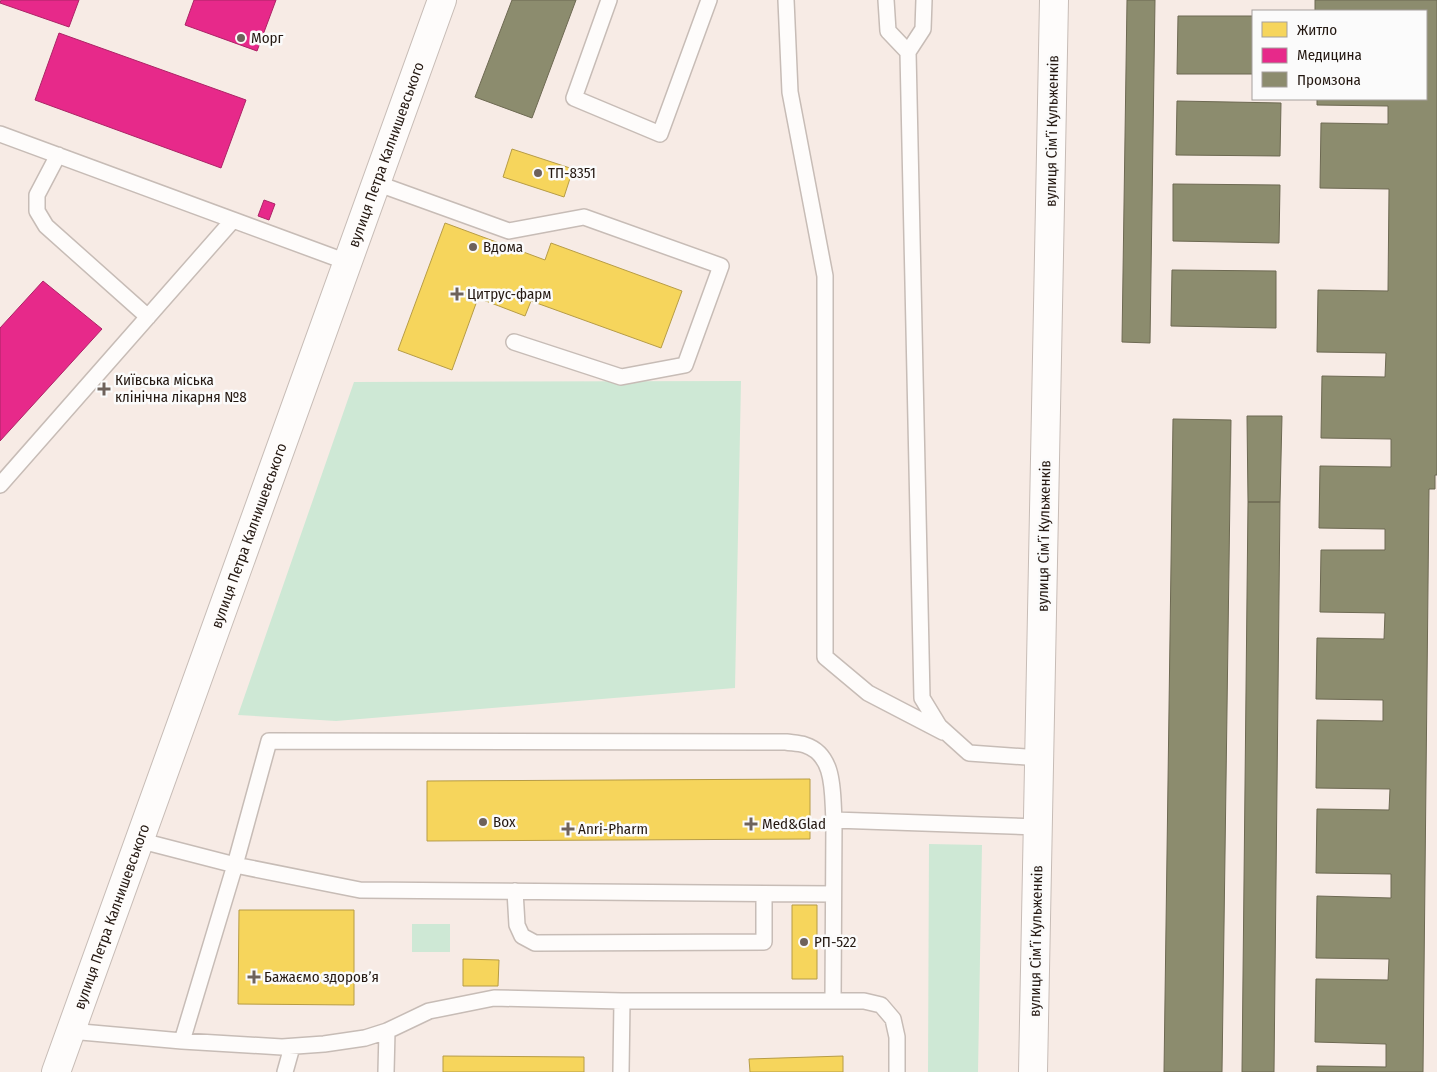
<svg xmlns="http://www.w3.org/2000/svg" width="1437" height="1072" font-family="'Fira Sans Condensed',sans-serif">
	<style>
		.green { fill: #cee8d5 }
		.homes { fill: #f6d55c; stroke: #b79c46 }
		.health { fill: #e7298a; stroke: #ac2466 }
		.industry { fill: #8c8c6e; stroke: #6d6952 }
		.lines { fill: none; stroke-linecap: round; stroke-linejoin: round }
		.service-casing { stroke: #c7bcb6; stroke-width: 18 }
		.minor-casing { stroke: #c7bcb6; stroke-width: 30 }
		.secondary-casing { stroke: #c7bcb6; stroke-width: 30 }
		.service { stroke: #fefcfb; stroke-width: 15 }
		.minor { stroke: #fefcfb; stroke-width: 28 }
		.secondary { stroke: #fefcfb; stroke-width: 28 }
		.poi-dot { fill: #6e625b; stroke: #fbfbfb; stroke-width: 2 }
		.labels { text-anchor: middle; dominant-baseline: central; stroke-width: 5; stroke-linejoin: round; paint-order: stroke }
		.poi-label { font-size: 15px; fill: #241811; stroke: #fbfbfb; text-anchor: start }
		.street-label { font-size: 15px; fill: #241811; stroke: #fbfbfb }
	</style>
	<rect width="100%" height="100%" fill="#f7ebe5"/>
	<path class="green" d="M741,381L735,688L336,721L238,715L354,382Z
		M929,844L982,845L978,1072H928Z
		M412,924H450V952H412Z"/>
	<path class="homes" d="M512,149L573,169L564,197L503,177Z
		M445,223L545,260L551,243L682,291L661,348L531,301L525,316L478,298L452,370L398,350Z
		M810,779V839L427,841V781Z
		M792,905H817V979H792Z
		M239,910H354V1005L238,1004Z
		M463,959L499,960L498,986H463Z
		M443,1056L584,1057V1072H443Z
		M843,1056V1072H750L749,1059Z"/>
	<path class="health" d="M1,0H79L69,27L0,3Z
		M194,0H276L257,51L185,25Z
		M59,33L246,100L221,168L35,100Z
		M264,200L275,204L269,220L258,216Z
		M43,281L102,329L0,441V328Z"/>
	<path class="industry" d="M512,0H576L532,118L475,97Z
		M1127,0H1155L1150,343L1122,342Z
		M1315,0H1437V475H1435V489H1429L1423,1072H1317V1066L1386,1067V1044L1315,1042L1316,979L1388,980L1389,959L1316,958L1317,896L1391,898V874L1316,873L1317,809L1389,810L1390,789L1316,788L1317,720L1383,721V700L1316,699L1317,638L1384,639L1385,613L1320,612L1321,550H1385V529L1319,528L1320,466L1391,467V439L1321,438L1322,376L1385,377L1386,353L1317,352L1318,290L1388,291L1389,189L1320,188L1321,123L1388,124V106L1317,105V99H1426V11H1315Z
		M1178,16H1253V74H1177Z
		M1177,101L1281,103L1280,156L1176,155Z
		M1173,184L1280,185L1279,243L1173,241Z
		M1172,270L1276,271V328L1171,326Z
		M1247,416H1282L1280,502H1248Z
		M1173,419L1231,420L1222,1072H1164Z
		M1248,502H1280L1274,1072H1242Z"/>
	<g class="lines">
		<defs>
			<path id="service" d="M609,0L574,98L660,134L709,0
				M786,0L790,92L825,276V657L868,693L943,732
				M886,0L888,31L908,52
				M924,0L923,29L908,52L922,698L939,726L969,753L1040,758
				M0,134L347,262
				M58,155L37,195V211L46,226L148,317
				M376,183L509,231L584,217L721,266L685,365L621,377L514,342
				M0,485L233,220
				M138,840L235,865L360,890L833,894
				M515,891L517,925L522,936L535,943L764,942V894
				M833,1000L834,820L1039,827
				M70,1031L182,1041L282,1047L324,1044L365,1038L387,1031L429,1011L494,998L622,1001H864L881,1005L893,1019L897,1037V1072
				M182,1041L235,865L269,741L786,742C792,743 799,743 805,745C836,755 832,794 834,820
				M285,1072L292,1047
				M386,1072L387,1031
				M621,1072L622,1001"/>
			<g id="minor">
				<path id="s1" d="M56,1072L442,0"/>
			</g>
			<path id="secondary" d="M1033,1072L1054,0"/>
		</defs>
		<use href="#service" class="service-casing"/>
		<use href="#minor" class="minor-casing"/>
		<use href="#secondary" class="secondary-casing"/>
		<use href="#service" class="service"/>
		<use href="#minor" class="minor"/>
		<use href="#secondary" class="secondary"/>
	</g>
	<g class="poi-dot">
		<circle cx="241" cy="38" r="5"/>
		<circle cx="538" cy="173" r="5"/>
		<circle cx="473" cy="247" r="5"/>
		<path d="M454.5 286.5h5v5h5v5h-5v5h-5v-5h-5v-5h5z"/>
		<path d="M101.5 381.5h5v5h5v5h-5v5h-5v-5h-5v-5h5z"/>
		<circle cx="483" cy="822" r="5"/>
		<path d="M748.5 816.5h5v5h5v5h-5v5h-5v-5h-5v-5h5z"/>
		<path d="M565.5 821.5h5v5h5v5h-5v5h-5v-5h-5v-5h5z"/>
		<circle cx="804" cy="942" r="5"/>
		<path d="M251.5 969.5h5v5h5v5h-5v5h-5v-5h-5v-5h5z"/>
	</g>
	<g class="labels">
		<g class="poi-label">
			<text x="251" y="38">Морг</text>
			<text x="548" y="173">ТП-8351</text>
			<text x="483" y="247">Вдома</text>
			<text x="467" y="294">Цитрус-фарм</text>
			<text x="115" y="380">Київська міська<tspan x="115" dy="17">клінічна лікарня №8</tspan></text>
			<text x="493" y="822">Box</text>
			<text x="762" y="824">Med&amp;Glad</text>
			<text x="578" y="829">Anri-Pharm</text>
			<text x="814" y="942">РП-522</text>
			<text x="264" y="977">Бажаємо здоровʼя</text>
		</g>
		<g class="street-label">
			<text transform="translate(1052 131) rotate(-89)">вулиця Сімʼї Кульженків</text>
			<text stroke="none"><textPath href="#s1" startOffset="975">вулиця Петра Калнишевського</textPath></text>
			<text stroke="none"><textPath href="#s1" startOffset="570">вулиця Петра Калнишевського</textPath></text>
			<text transform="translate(1044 536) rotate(-89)">вулиця Сімʼї Кульженків</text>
			<text stroke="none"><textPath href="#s1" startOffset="165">вулиця Петра Калнишевського</textPath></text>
			<text transform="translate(1036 941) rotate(-89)">вулиця Сімʼї Кульженків</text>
		</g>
	</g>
	<rect x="1252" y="10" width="175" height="90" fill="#fbfbfb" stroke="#a5a09d"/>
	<rect x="1262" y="22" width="25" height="15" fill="#f6d55c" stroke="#a5a09d"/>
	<text x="1297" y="35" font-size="15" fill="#241811">Житло</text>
	<rect x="1262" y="48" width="25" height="15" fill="#e7298a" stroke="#a5a09d"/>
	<text x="1297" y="60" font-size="15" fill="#241811">Медицина</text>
	<rect x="1262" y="72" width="25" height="15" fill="#8c8c6e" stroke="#a5a09d"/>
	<text x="1297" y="85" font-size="15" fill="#241811">Промзона</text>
</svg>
